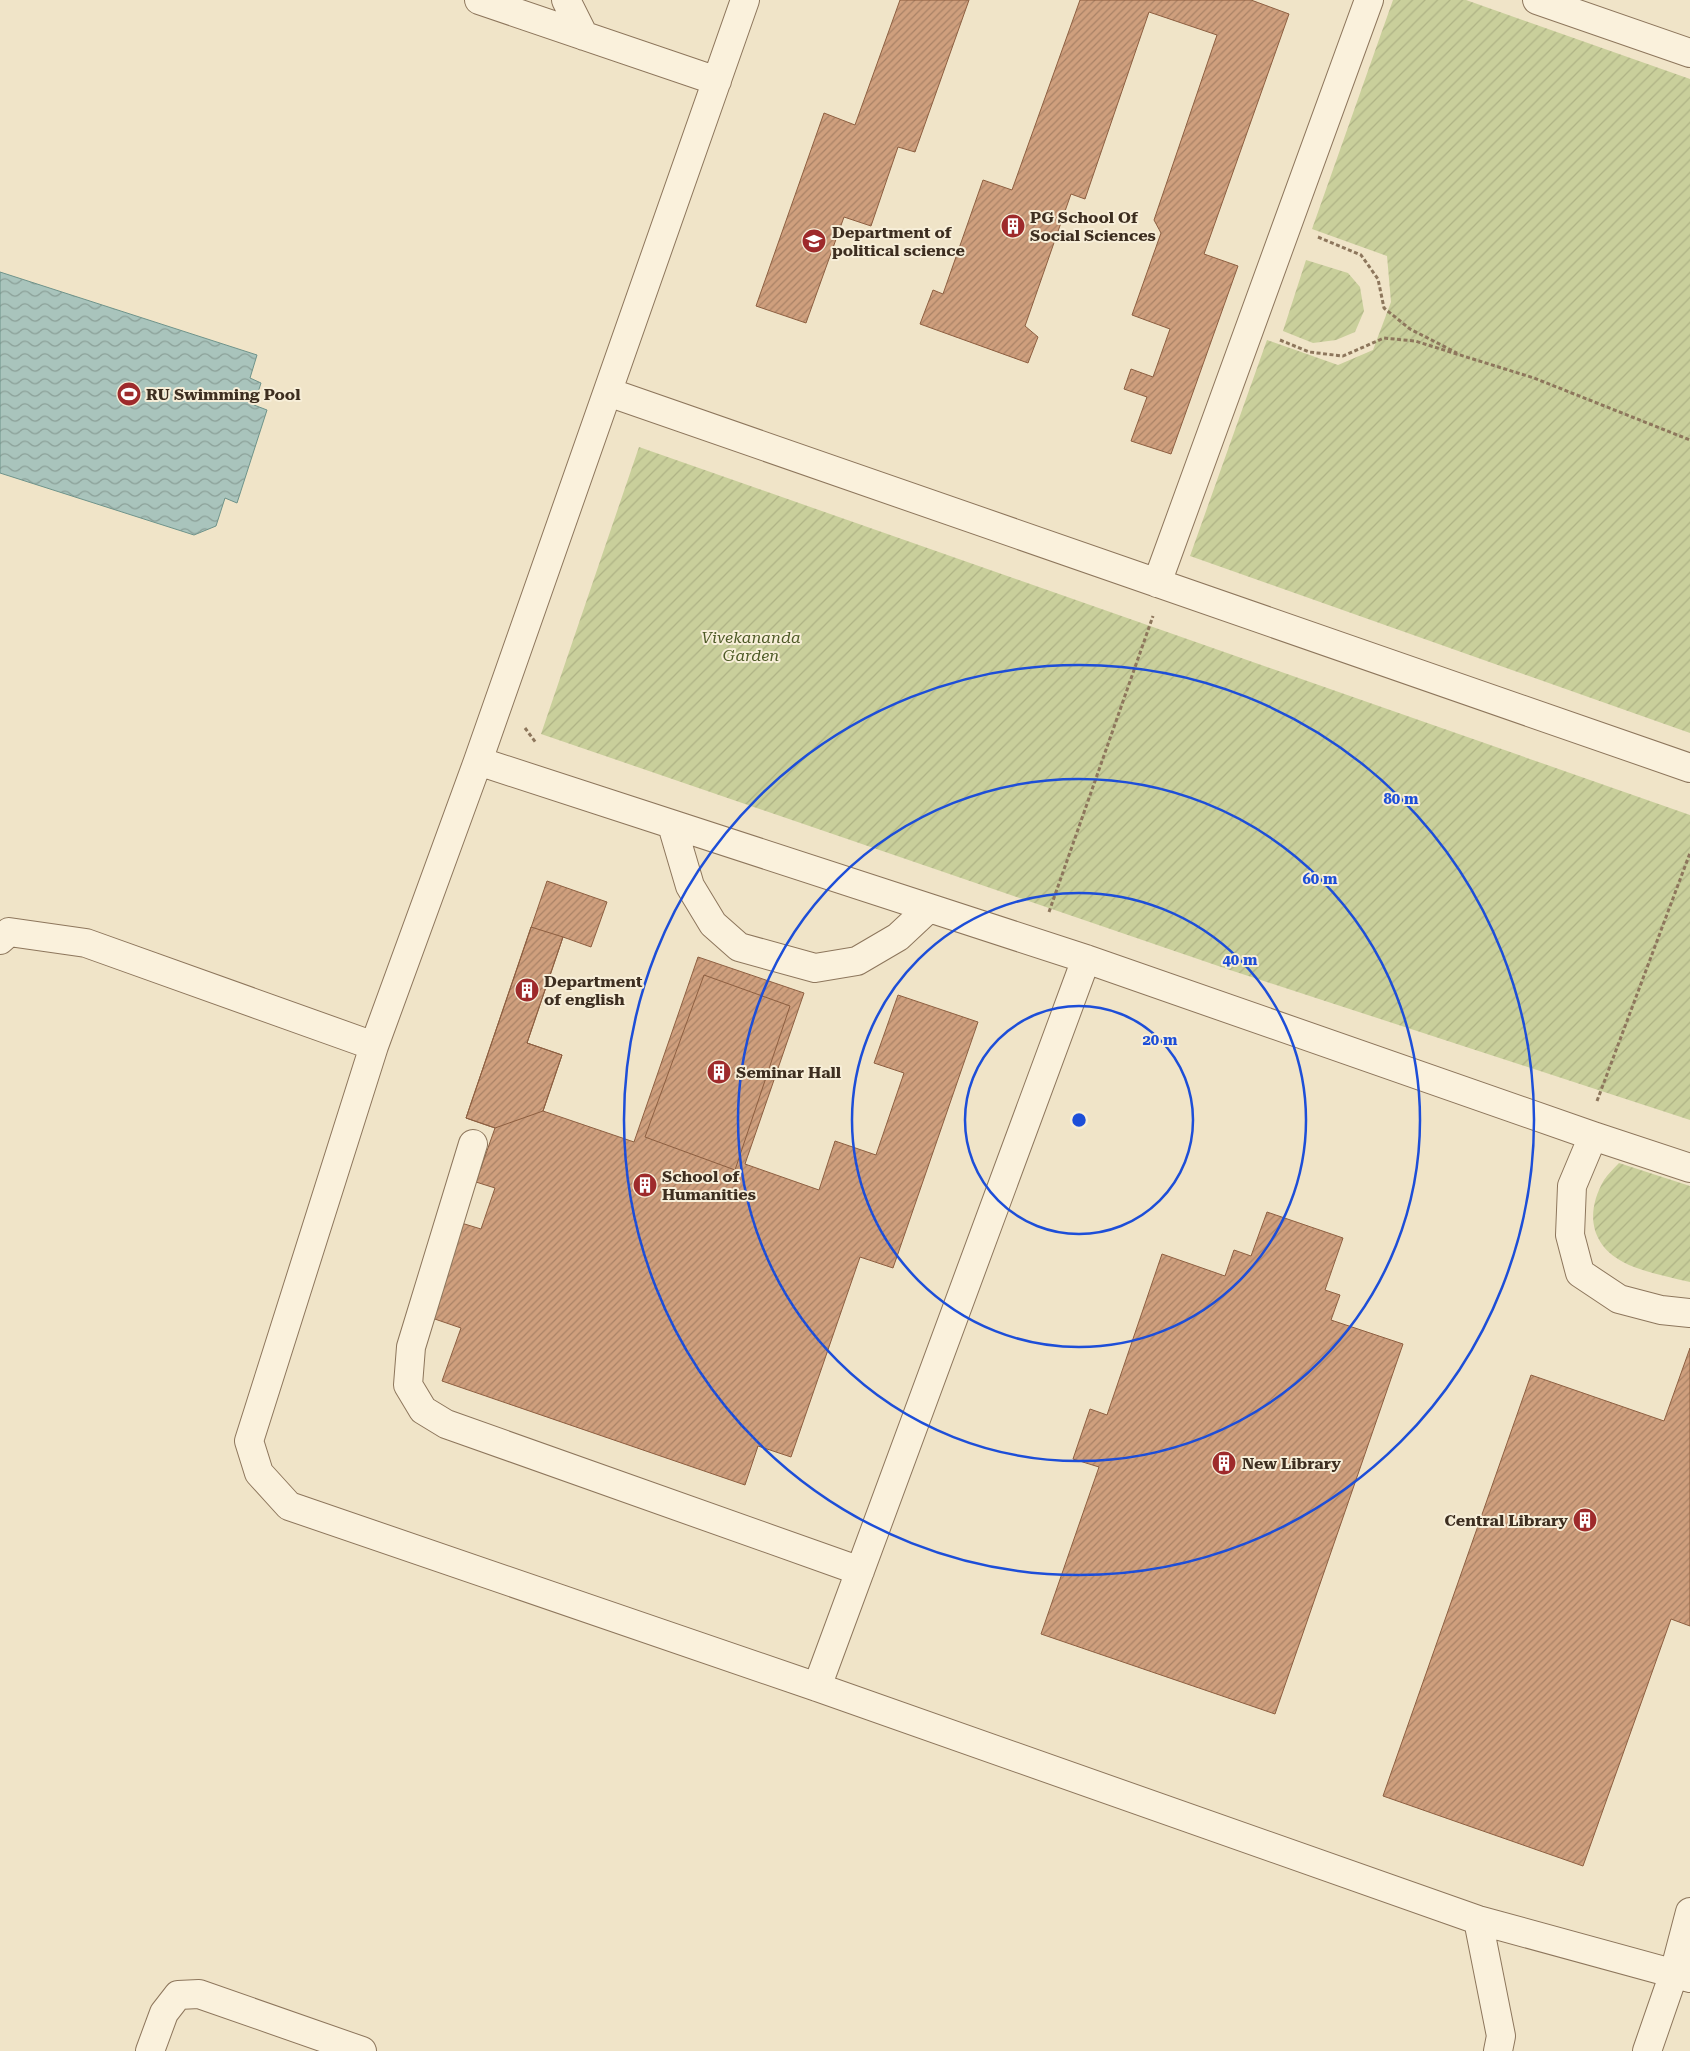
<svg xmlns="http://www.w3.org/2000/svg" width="1690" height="2051" font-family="'Roboto Serif',serif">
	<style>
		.garden { fill: url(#garden-furrows) }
		.water { fill: url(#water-waves); stroke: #6f938a }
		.building { fill: url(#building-hatch); stroke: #8d5f41 }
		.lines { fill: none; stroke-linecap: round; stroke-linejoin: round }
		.minor-casing { stroke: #8d765c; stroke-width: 30 }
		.path { stroke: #8d765c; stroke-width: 3; stroke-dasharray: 4 2.5; stroke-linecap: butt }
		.minor { stroke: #faf1dc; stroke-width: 28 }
		.ring { fill: none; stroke: #1d4ed8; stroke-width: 2.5 }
		.labels { text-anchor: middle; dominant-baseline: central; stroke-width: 4; stroke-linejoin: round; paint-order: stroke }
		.poi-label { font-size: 16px; font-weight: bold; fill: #3d2e20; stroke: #f7eed8; text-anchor: start }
		.park-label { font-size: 16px; font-style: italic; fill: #4d5a26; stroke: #f7eed8 }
		.centre { fill: #1d4ed8; stroke: #f7eed8; stroke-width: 2.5 }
		.ring-label { font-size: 15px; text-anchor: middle; font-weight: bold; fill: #1d4ed8; stroke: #f7eed8; stroke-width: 4; stroke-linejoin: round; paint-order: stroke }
	</style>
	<defs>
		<pattern id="garden-furrows" width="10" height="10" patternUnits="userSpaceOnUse" patternTransform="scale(1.25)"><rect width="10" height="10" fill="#c9cf9b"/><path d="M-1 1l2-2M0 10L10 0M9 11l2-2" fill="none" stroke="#aeb285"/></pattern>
		<pattern id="water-waves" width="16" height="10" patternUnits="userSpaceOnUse" patternTransform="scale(1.25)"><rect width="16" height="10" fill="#a9c4bc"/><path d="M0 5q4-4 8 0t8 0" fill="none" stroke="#8ba098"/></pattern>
		<pattern id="building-hatch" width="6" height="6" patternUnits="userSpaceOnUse" patternTransform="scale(1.25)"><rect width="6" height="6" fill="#cf9f7d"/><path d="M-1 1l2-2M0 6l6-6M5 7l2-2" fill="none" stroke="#a98266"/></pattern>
	</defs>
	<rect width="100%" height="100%" fill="#f0e4c8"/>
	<path class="garden" d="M1393,0H1466L1690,79V733L1190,556L1267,340L1338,365L1373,350L1391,302L1387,256L1312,229Z
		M1306,260L1348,273L1360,287L1364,311L1355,332L1336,340L1313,343L1283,331Z
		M639,447L1690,815V1120L1230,970L541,734Z
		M1619,1163L1690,1186V1282C1669,1277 1642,1272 1623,1262C1589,1244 1586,1211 1604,1180C1608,1174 1614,1168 1619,1163Z"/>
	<path class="water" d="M0,272L257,355L250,378L261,383L254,405L267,410L237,503L225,498L216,526L194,535L0,473Z"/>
	<path class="building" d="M900,0H969L915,152L898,147L871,226L844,217L806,323L756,306L824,113L855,125Z
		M1080,0H1251L1289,14L1204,254L1238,266L1171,454L1131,441L1147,397L1124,389L1131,369L1153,377L1170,329L1132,315L1161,233L1154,220L1217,35L1149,12L1085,199L1071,194L1025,326L1038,337L1028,363L920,324L933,290L943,294L983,180L1012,190Z
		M547,881L607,902L591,947L563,937L527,1043L562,1055L543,1111L634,1142L698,957L804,993L745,1164L819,1190L835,1141L876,1155L904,1073L874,1063L898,995L978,1022L893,1268L860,1257L791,1457L758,1446L745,1485L442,1381L461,1328L426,1316L458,1222L481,1229L495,1188L476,1182L495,1128L466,1118Z
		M531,927L563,937L527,1043L562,1055L543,1111L495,1128L466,1118Z
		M704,975L790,1006L735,1170L645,1137Z
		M1267,1212L1343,1238L1325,1290L1340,1295L1331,1320L1403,1344L1275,1714L1041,1634L1099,1467L1073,1459L1090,1409L1107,1415L1162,1254L1225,1276L1234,1250L1251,1256Z
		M1690,1348V1626L1671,1619L1583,1866L1383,1796L1531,1375L1664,1421Z"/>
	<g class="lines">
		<defs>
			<path id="minor" d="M479,0L717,81
				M566,0L584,36
				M745,0L478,761L374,1046L249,1441L259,1473L289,1506L817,1687L1478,1920L1690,1978
				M1537,0L1690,53
				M608,392L1690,768
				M1157,583L1369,0
				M478,761L1086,959L1593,1136L1690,1168
				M672,825L690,886L713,924L739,947L815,968L857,961L898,937L929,908
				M0,940L9,932L86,943L374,1046
				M1593,1136L1572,1186L1570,1235L1580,1273L1619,1299L1661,1310L1690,1313
				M473,1144L411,1347L408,1385L423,1410L446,1424L860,1571
				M817,1687L1086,959
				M1478,1920L1501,2036L1498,2051
				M150,2051L164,2013L178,1995L199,1994L362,2051
				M1647,2051L1674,1973L1690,1912"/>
		</defs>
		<use href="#minor" class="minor-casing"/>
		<path class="path" d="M1318,237L1361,255L1378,279L1384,308L1410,329L1457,353
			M1280,340L1309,352L1343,356L1384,338L1415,341L1534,378L1690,440
			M525,728L536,743
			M1049,912L1153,616
			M1597,1101L1690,853"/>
		<use href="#minor" class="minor"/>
	</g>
	<g class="ring">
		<circle cx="1079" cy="1120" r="114"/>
		<circle cx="1079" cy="1120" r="227"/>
		<circle cx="1079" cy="1120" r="341"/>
		<circle cx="1079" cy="1120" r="455"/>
	</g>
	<defs>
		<symbol id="building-disc" viewBox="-11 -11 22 22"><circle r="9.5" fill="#9e2a2b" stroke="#f7eed8"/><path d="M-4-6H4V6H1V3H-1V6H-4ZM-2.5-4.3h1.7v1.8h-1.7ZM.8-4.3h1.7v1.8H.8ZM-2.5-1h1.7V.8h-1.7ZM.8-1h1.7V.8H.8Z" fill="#fff"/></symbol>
		<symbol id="university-disc" viewBox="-11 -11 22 22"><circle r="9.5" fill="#9e2a2b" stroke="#f7eed8"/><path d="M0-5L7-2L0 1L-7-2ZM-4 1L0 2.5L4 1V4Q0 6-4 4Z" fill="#fff"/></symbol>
		<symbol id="stadium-disc" viewBox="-11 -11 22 22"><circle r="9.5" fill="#9e2a2b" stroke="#f7eed8"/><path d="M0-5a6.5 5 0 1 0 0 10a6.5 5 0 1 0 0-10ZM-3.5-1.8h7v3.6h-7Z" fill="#fff"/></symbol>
	</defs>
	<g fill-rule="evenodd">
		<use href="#building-disc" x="999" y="212" width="28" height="28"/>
		<use href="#university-disc" x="800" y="227" width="28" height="28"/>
		<use href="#stadium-disc" x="115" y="380" width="28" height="28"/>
		<use href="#building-disc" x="513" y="976" width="28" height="28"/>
		<use href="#building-disc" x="705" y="1058" width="28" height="28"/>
		<use href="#building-disc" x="631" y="1171" width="28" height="28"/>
		<use href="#building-disc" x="1210" y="1449" width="28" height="28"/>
		<use href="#building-disc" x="1571" y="1506" width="28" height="28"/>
	</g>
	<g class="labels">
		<g class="poi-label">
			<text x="1030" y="217">PG School Of<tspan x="1030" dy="18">Social Sciences</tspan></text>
			<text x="832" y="232">Department of<tspan x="832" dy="18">political science</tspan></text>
			<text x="146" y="394">RU Swimming Pool</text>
			<text x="544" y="981">Department<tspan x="544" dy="18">of english</tspan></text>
			<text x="736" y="1072">Seminar Hall</text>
			<text x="662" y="1176">School of<tspan x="662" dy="18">Humanities</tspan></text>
			<text x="1242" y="1463">New Library</text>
			<text x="1568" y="1520" text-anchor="end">Central Library</text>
		</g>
		<g class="park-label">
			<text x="751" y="637">Vivekananda<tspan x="751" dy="18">Garden</tspan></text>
		</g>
	</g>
	<circle cx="1079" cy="1120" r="8" class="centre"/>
	<g class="ring-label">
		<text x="1401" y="804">80 m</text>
		<text x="1320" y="884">60 m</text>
		<text x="1240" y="965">40 m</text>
		<text x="1160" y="1045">20 m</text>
	</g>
</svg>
